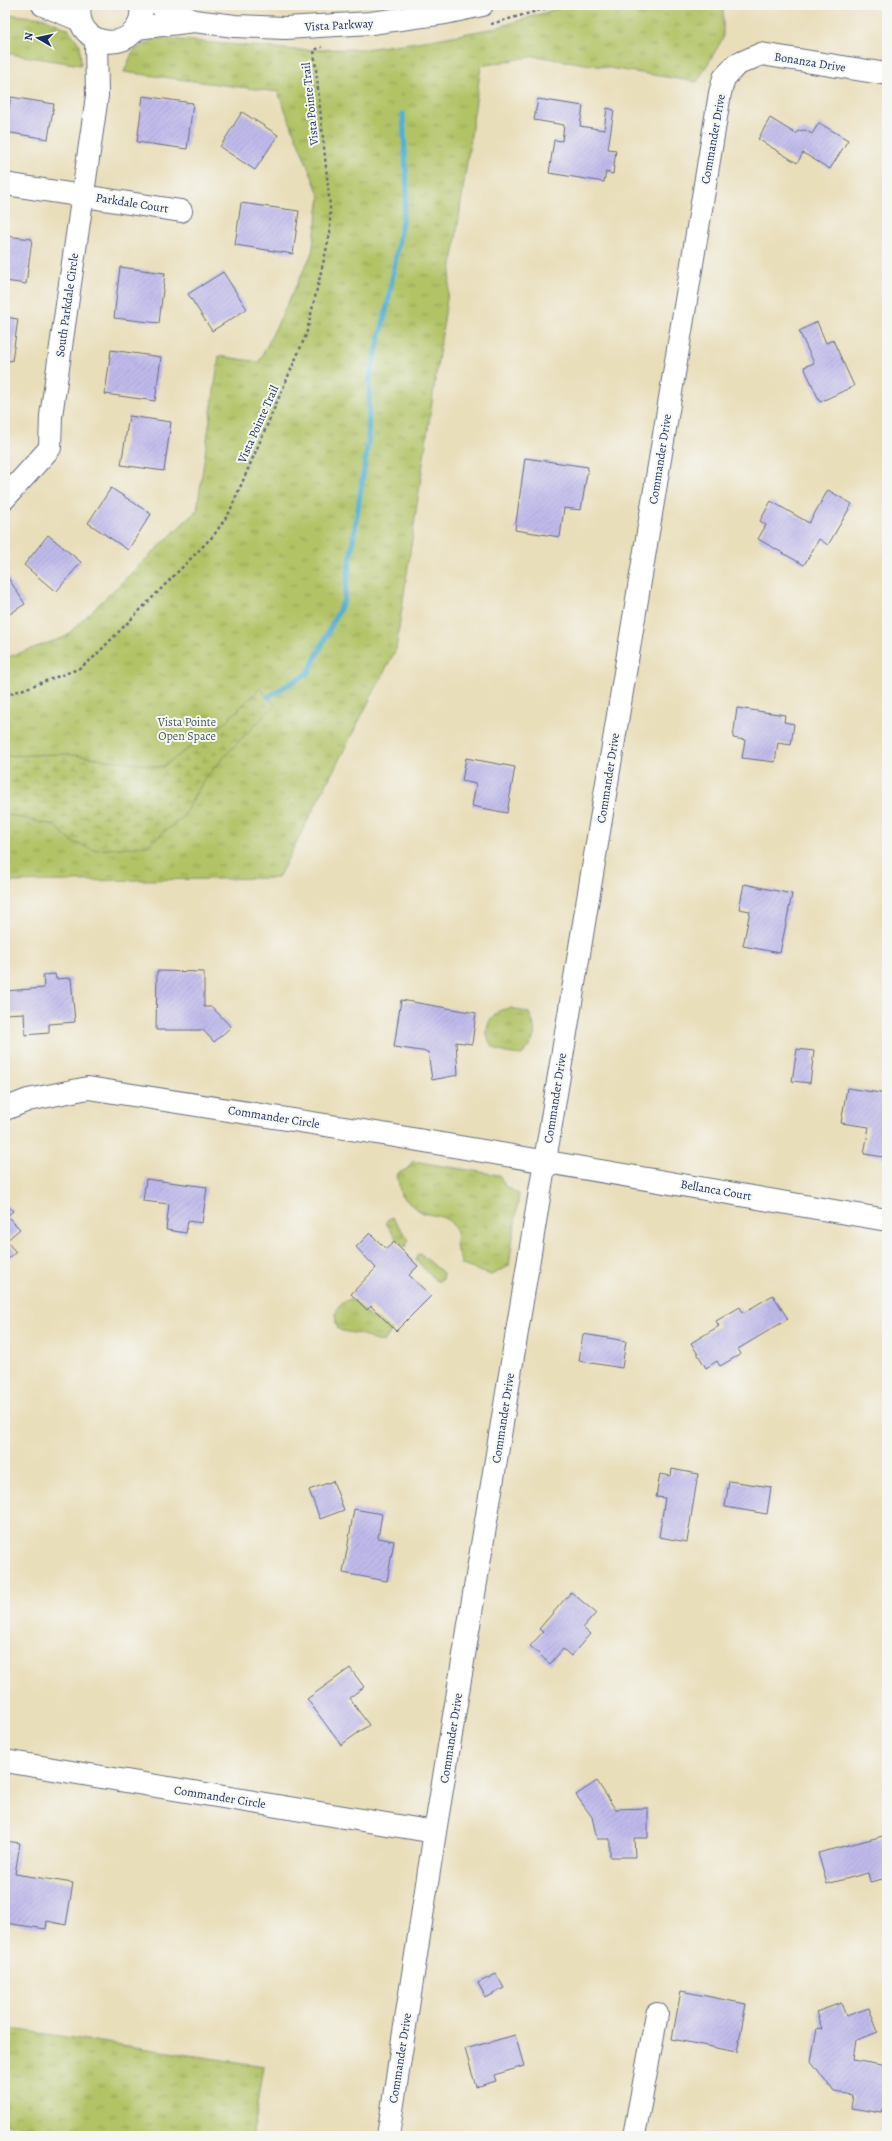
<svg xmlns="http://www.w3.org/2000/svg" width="892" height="2141" font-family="Alegreya,serif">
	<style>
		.grass { fill: url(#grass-tufts); stroke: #667962 }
		.wetland { fill: url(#wetland-marsh); stroke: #667962 }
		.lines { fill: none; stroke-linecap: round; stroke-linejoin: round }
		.stream { stroke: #53b0d1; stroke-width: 5.5 }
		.building { fill: url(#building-hatch) }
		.minor-casing { stroke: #636c7e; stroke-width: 24 }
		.path { stroke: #636c7e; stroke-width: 2.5; stroke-dasharray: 3 3; stroke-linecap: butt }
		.minor { stroke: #fff; stroke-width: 22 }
		.labels { text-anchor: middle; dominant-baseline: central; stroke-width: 4; stroke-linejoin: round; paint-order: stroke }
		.street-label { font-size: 12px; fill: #1b2f5e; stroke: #f6f6f2 }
		.park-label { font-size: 12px; fill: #485b60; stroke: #f6f6f2 }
	</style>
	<defs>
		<pattern id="grass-tufts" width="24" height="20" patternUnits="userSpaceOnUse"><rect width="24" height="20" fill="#b2c366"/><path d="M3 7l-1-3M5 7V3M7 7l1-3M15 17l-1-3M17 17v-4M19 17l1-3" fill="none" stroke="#909f57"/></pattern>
		<pattern id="wetland-marsh" width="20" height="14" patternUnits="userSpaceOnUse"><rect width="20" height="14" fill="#b2c366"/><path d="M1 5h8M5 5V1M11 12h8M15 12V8" fill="none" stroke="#909f57"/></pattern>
		<pattern id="building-hatch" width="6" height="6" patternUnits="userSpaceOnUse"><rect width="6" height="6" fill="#c0baeb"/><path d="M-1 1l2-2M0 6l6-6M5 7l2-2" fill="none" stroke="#a4a0cc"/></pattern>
	</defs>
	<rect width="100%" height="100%" fill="#f6f6f2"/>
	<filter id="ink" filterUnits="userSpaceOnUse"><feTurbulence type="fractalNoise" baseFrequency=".025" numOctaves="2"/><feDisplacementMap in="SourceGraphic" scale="8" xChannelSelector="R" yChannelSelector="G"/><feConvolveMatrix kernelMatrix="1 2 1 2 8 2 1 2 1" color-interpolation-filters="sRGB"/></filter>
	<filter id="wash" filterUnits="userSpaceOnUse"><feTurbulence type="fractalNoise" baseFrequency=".012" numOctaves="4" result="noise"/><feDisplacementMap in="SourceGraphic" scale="16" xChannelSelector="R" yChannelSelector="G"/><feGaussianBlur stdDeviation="0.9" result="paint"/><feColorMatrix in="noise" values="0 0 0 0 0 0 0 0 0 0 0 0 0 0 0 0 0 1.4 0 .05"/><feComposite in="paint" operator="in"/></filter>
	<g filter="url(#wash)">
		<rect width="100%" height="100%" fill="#e9deba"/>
		<path class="grass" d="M569,5H723V38L697,82L535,56L481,66L396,649L278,878L5,882V658L65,637L197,510L219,356L259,362L312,253L320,197L278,92L124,72L133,51L156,38L297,50L365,49L431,40L495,28Z
			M5,14L44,18L68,29L80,45L81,65L5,53Z
			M511,1008L529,1013C538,1031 536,1040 522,1055C513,1054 503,1054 495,1048C482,1039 486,1018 499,1011C502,1009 507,1009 511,1008Z
			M413,1161L499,1175L506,1187L519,1194L509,1266L491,1275L462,1265C461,1260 458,1255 457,1250C455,1243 458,1236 455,1229C447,1212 430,1218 417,1210C412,1206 407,1200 401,1196L397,1174L407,1169Z
			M392,1217L409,1240L405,1247L397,1240L386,1223L387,1220Z
			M421,1254L443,1273L442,1280L438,1281L434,1279L416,1260L417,1255Z
			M348,1300L355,1301L371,1318L377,1319L392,1331L384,1341C374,1343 369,1337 360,1334C352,1332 345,1333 338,1329C333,1317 335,1305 348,1300Z
			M5,2028L264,2066L253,2136H91L5,2124Z"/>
		<path class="wetland" d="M260,688L275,705L239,741L205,778L182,818L146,846L94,850L71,841L55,826L5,814V756L66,754L162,767L226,722Z"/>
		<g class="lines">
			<path class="stream" d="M268,697L308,673L344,600L368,443L370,377L388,303L407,192L403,114"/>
		</g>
		<g id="blocks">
			<path class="building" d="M143,96L193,103L187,149L137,142Z
				M11,97L54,104L48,139L5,132Z
				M538,99L583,106L580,126L604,130L607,108L614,110L608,149L616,150L613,174L606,172L604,182L549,173L554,140L562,141L564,125L534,120Z
				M242,112L278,135L255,170L220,147Z
				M770,118L796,134L798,131L805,130L812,134L819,123L848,140L830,169L803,153L797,163L758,139Z
				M241,203L299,211L293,254L235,245Z
				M5,236L32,239L26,284L5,281Z
				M120,267L165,273L159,323L114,318Z
				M223,272L247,309L212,331L188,294Z
				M5,317L18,319L12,361L5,360Z
				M817,322L826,343L833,340L854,386L820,402L804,367L814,363L799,331Z
				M111,350L161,357L155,401L105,394Z
				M129,416L171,422L164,471L121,465Z
				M525,458L588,467L581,510L564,508L560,537L515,530Z
				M111,488L151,514L128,550L88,523Z
				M828,490L852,504L828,545L819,539L804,565L758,539L766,525L760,521L771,501L809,523Z
				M48,535L81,562L56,592L24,565Z
				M5,573L25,604L5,617Z
				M737,708L785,715L784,722L794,724L791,745L778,743L775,762L742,758L745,740L733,738Z
				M466,758L515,767L507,813L472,806L476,784L462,781Z
				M744,884L792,894L780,953L743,946L750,911L739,909Z
				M157,971L204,972V1007H212L231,1027L214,1042L203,1030H156Z
				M55,974L56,979L71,978L75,1022L49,1024V1033L25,1035L24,1013L5,1014V991L44,988L43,975Z
				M401,1000L476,1013L472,1044L456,1042L458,1075L432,1080L428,1052L394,1047Z
				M797,1049L814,1051L810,1083L792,1081Z
				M847,1088L887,1094V1151H885L884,1157L864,1154L869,1127L841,1123Z
				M146,1179L207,1187L202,1223L188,1221L186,1233L166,1230L169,1204L143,1201Z
				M5,1203L13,1211L7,1216L20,1229L6,1241L16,1252L5,1262Z
				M370,1233L386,1249L394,1242L418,1266L409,1275L431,1296L396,1331L371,1306L367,1310L351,1294L376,1268L356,1247Z
				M773,1295L788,1319L738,1349L741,1354L720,1366L717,1361L706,1368L691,1343L719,1326L716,1321L740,1307L743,1313Z
				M583,1334L626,1341L622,1368L579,1361Z
				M672,1469L698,1474L687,1542L659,1537L665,1498L656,1497L660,1474L671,1476Z
				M333,1481L344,1510L320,1519L309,1490Z
				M729,1481L771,1487L767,1514L725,1507Z
				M354,1509L382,1514L378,1538L394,1541L387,1581L343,1573Z
				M571,1592L596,1613L583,1628L590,1634L571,1656L563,1649L550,1664L530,1646L543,1632L539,1629Z
				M350,1668L364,1687L349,1698L369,1725L341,1745L307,1699Z
				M597,1781L615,1809L648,1808V1838H634L635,1857H610V1839H597L592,1817L576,1795Z
				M887,1835V1878L870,1882L868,1873L827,1884L818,1853Z
				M5,1841L20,1843L15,1874L73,1883L66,1925L47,1921L46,1929L5,1923Z
				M496,1974L504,1988L486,1998L478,1983Z
				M681,1991L746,2004L737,2052L672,2039Z
				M841,2003L846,2016L869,2008L878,2032L856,2040L853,2060L887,2066L885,2086L887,2087V2110H883L882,2113L851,2108L853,2095L834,2092L811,2061L817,2028L822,2029L816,2012Z
				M515,2035L524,2066L494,2075L496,2081L476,2087L465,2049Z
				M704,2133L717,2135V2136H703Z"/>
		</g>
	</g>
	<g filter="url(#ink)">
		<use href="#blocks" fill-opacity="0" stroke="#636c7e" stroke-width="1"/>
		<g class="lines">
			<defs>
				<path id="minor" d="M43,5L80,20
					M80,5C72,53 147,55 141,5
					M160,5L194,21
					M137,28L194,21L235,26L285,28L371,23L445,13L482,5
					M5,184L181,211
					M5,498L50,448L51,416L97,96L96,39
					M5,1109L28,1100L88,1088L389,1135L887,1220
					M5,1761L435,1832
					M388,2136L435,1832L720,93L724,78L736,65L761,54L887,74
					M634,2136L657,2014"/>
			</defs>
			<use href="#minor" class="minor-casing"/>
			<path class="path" d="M491,24L558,5
				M5,696L78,669L91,660L214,535L229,513L306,335L330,234V206L314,50L322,47"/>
			<use href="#minor" class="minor"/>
		</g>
	</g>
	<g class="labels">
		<g class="street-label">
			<text transform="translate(339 25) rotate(-3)">Vista Parkway</text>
			<text transform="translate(810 62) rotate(9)">Bonanza Drive</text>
			<text transform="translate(310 104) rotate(-96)">Vista Pointe Trail</text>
			<text transform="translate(713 139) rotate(-80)">Commander Drive</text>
			<text transform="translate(132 203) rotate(9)">Parkdale Court</text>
			<text transform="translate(67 305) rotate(-82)">South Parkdale Circle</text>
			<text transform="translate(258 424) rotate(-66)">Vista Pointe Trail</text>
			<text transform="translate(660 459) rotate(-81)">Commander Drive</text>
			<text transform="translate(608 778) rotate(-81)">Commander Drive</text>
			<text transform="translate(555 1098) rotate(-81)">Commander Drive</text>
			<text transform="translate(274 1117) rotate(9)">Commander Circle</text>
			<text transform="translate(716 1190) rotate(10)">Bellanca Court</text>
			<text transform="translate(503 1418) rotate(-81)">Commander Drive</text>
			<text transform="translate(451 1738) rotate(-81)">Commander Drive</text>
			<text transform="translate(220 1797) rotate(9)">Commander Circle</text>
			<text transform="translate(400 2058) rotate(-81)">Commander Drive</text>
		</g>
		<g class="park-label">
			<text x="187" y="722">Vista Pointe<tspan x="187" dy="14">Open Space</tspan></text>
		</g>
	</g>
	<rect width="892" height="2141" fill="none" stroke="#f6f6f2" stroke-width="20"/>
	<g transform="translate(38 38) rotate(279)" stroke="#f6f6f2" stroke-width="3" paint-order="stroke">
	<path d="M0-3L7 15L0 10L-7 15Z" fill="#1b2f5e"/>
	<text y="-6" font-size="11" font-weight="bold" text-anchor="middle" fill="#1b2f5e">N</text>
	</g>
</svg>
